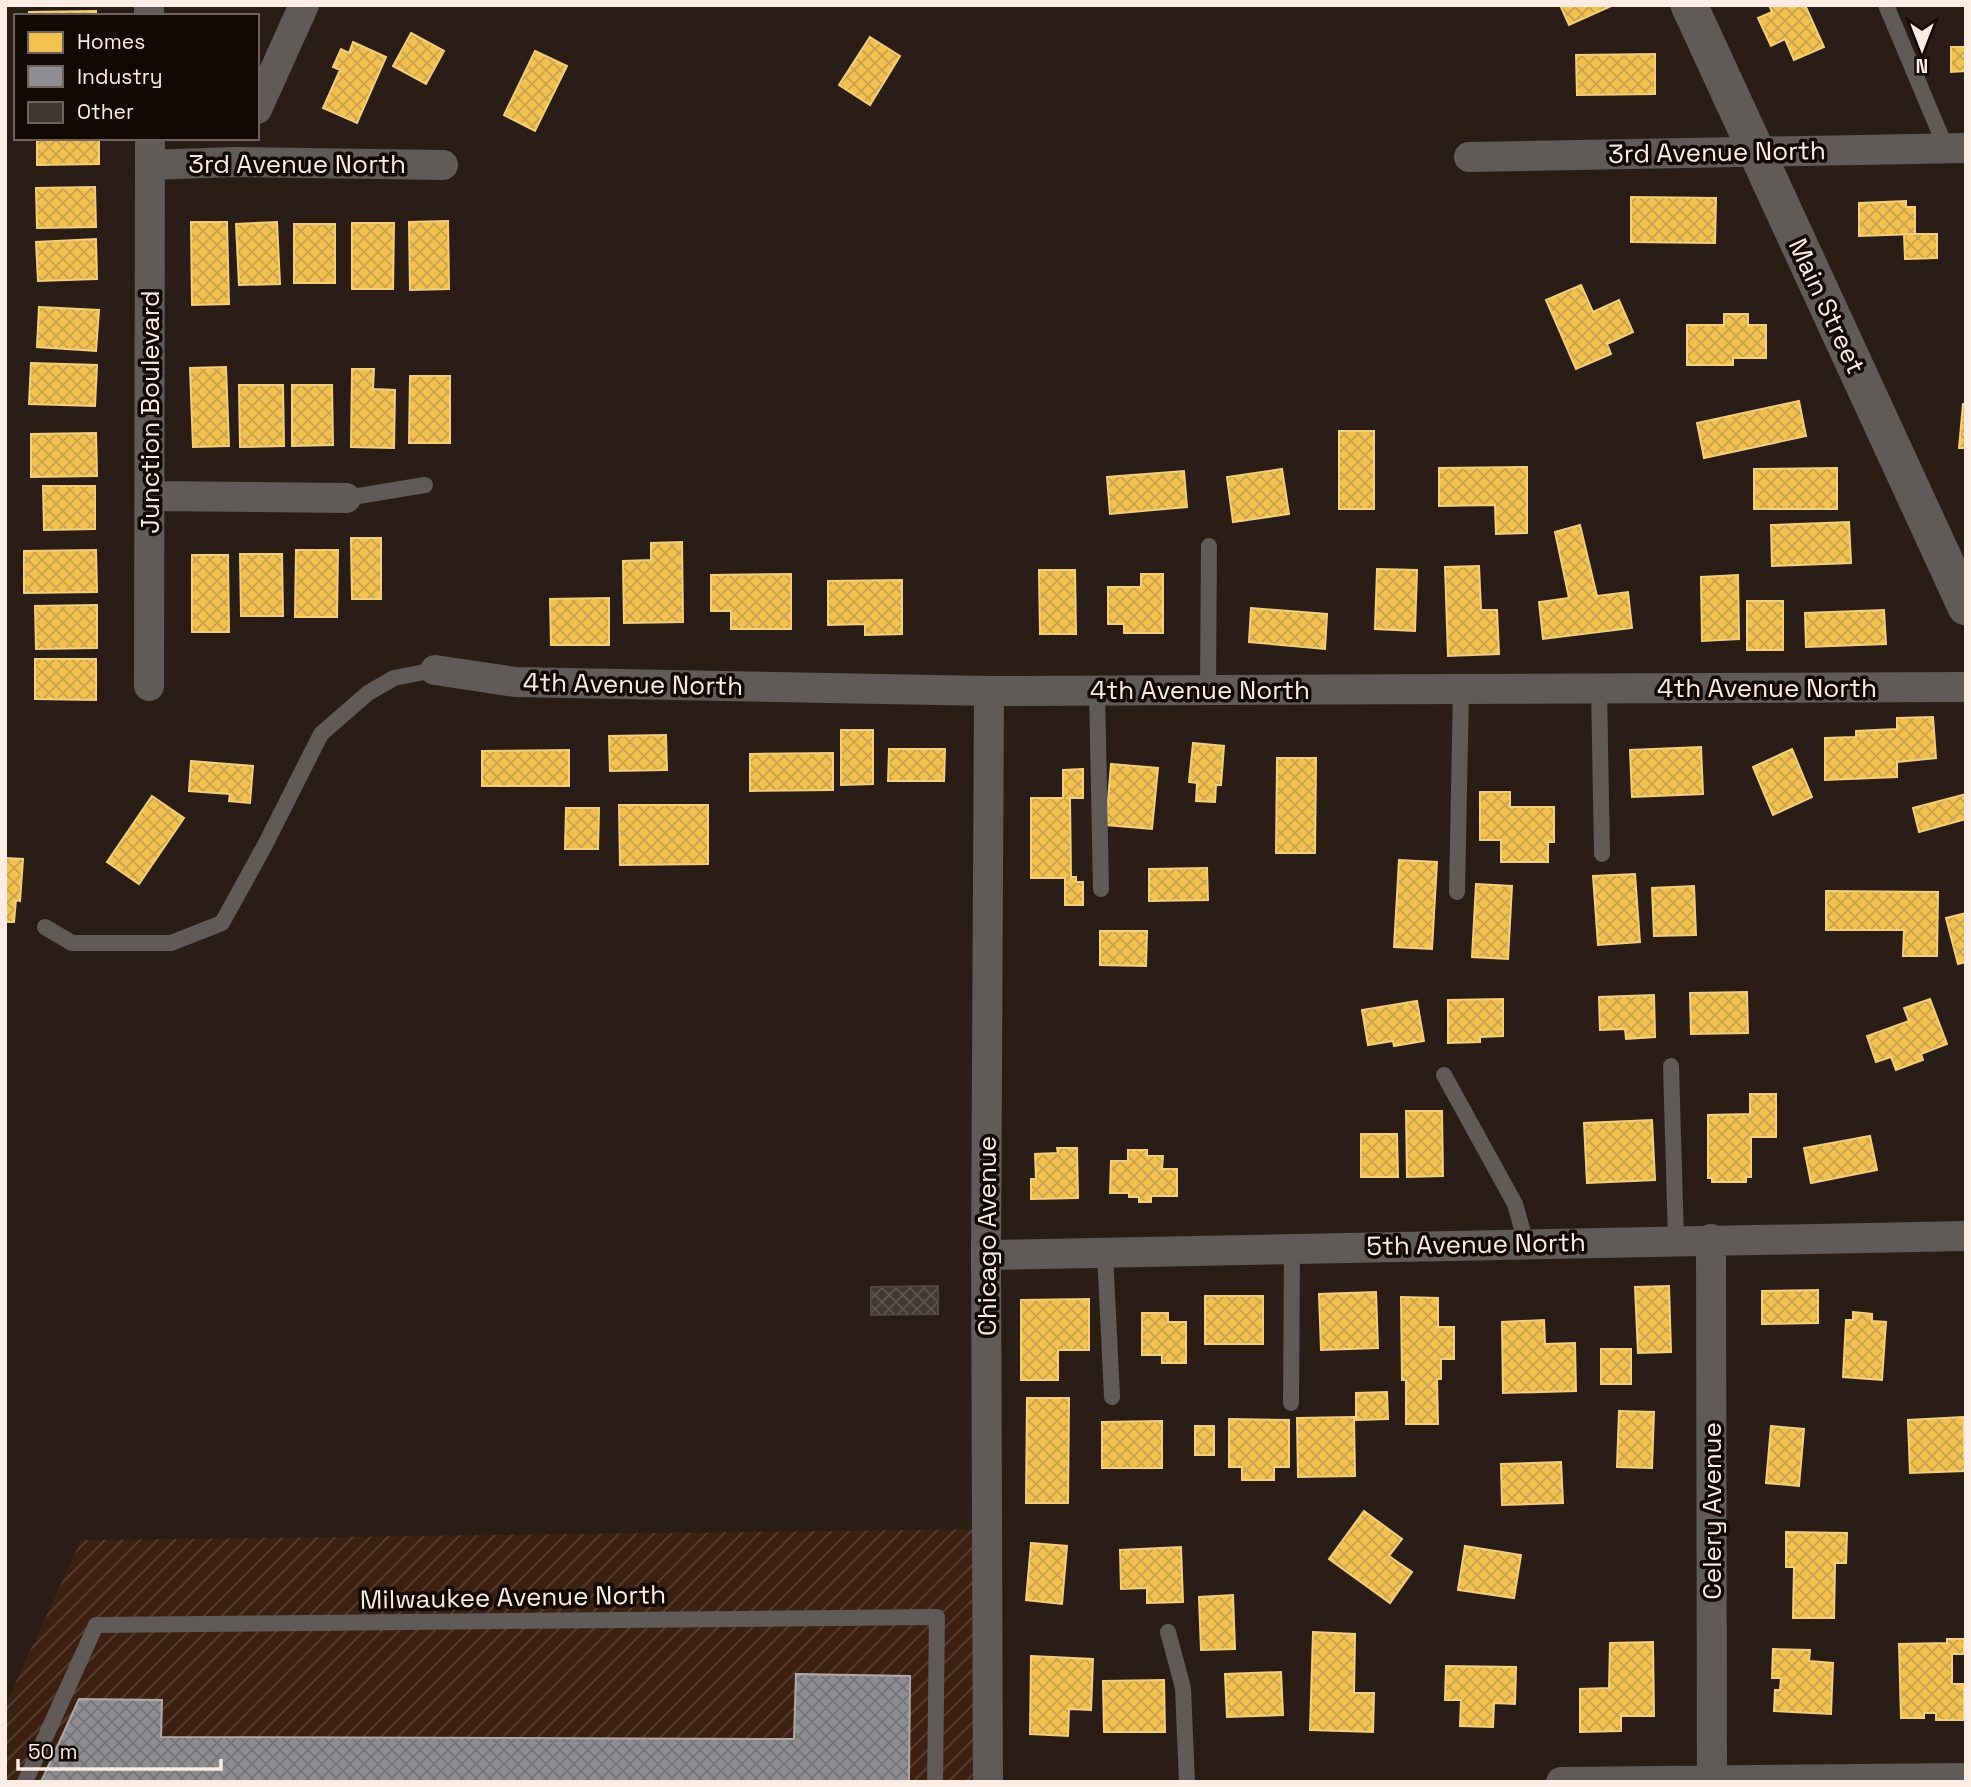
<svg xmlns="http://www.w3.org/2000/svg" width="1971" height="1787" font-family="'Space Grotesk',sans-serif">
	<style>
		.industrial { fill: url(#industrial-furrows) }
		.homes { fill: url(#homes-cross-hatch); stroke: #f5ce7b; stroke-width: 2 }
		.industry { fill: url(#industry-cross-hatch); stroke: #afaaaa; stroke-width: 2 }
		.building { fill: url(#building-cross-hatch); stroke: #50473e; stroke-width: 2 }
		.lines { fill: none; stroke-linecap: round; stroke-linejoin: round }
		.service { stroke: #605a58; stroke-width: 16 }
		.minor { stroke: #605a58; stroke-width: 30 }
		.tertiary { stroke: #605a58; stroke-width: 37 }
		.labels { text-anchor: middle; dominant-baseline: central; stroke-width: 7; stroke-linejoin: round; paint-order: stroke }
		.street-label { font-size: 26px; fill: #fdece3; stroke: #120804 }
	</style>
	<defs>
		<pattern id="industrial-furrows" width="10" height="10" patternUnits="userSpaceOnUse" patternTransform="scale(1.75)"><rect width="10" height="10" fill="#3c2010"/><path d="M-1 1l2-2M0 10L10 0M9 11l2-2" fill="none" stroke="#594133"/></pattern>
		<pattern id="homes-cross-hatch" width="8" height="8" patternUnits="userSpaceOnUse" patternTransform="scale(1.75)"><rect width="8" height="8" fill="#f2c14e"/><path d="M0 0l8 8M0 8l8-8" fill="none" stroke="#c8a24c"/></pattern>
		<pattern id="industry-cross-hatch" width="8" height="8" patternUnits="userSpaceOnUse" patternTransform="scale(1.75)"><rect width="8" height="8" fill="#8d8d92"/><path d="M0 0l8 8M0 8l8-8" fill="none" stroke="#767477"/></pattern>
		<pattern id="building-cross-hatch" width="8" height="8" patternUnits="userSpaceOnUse" patternTransform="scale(1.75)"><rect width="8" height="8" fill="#423830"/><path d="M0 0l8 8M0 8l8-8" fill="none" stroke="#5e554e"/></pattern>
	</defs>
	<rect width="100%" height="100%" fill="#2a1d15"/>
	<path class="industrial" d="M987,1529L986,1782H5V1706L81,1540Z"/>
	<path class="homes" d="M1560,5H1611V6L1569,25Z
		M1769,5H1805L1824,47L1794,60L1785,39L1771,46L1758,18L1772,12Z
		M96,11V16H29V12Z
		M411,33L444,51L426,84L393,66Z
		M870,37L900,56L870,105L839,85Z
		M353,42L386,57L357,123L323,108L340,70L333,67L341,49L349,53Z
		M1951,47H1966V71L1951,72Z
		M535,51L567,66L535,131L504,115Z
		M1655,54V94L1577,95L1576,55Z
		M37,138H99V164L37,165Z
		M95,187L96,227L37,228L36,188Z
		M1631,197L1716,198L1715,243L1631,242Z
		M1906,201V207H1915V234L1859,236V203Z
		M448,221L449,289L410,290L409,222Z
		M191,222H227L229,304L192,305Z
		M277,222L280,284L239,285L236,224Z
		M352,223H394L393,289H352Z
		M294,224H335V283H294Z
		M1904,234H1937V258L1905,259Z
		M96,239L97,279L38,281L36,242Z
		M1581,285L1593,312L1619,300L1633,332L1607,344L1611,354L1576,369L1546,300Z
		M39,307L99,310L96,351L37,347Z
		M1724,314H1748V325H1766V358H1733V365H1687V325H1724Z
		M31,363L97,365L95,406L29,404Z
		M226,367L229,446L193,447L190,368Z
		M352,369H374L373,389L395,390L394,448L351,447Z
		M410,376H450V443H409Z
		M239,385H283L284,446L240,447Z
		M292,385H332L333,445L292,446Z
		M1799,401L1806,436L1704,458L1697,423Z
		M1963,404H1966V448H1959Z
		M1339,431H1374V509H1339Z
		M96,433L97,476L31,477V434Z
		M1527,467V533L1496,534L1495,505L1439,506V468Z
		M1837,468V509H1754V469Z
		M1282,469L1289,514L1233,522L1227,477Z
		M1184,471L1187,507L1110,514L1107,477Z
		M43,486H95V529L44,530Z
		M1849,522L1851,563L1772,566L1771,525Z
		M1580,525L1597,596L1628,592L1632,628L1543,639L1539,602L1569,598L1555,532Z
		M351,538H381V599H352Z
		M682,542L683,622L624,623L623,561L651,560V543Z
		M96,550L97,592L24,593V551Z
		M296,550H338L337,617H295Z
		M240,554H282L283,616H241Z
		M192,555H228L229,632H192Z
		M1479,566L1481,610H1497L1499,654L1448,656L1445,567Z
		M1377,569L1417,570L1415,631L1375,629Z
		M1039,570H1075L1076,634H1040Z
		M791,574V629H731V611H711V575Z
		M1141,574H1163V633H1124V624H1108V587H1141Z
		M1738,575L1739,639L1702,641L1701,577Z
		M902,580V634L865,635V624L828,625V581Z
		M609,598V645H551L550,599Z
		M1747,601H1783V650H1747Z
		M97,605V648L36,649L35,606Z
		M1251,608L1327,614L1325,649L1249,642Z
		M1884,610L1886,644L1806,647L1805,613Z
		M35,659H96V700L35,699Z
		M1933,717L1936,758L1897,762V777L1825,780V738L1856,737V731L1897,729V718Z
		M841,730H873V784L841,785Z
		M666,735L667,770L610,771L609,736Z
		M1193,743L1224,746L1221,785H1216L1215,802L1196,801L1197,783L1189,782Z
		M1701,747L1703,794L1632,797L1630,750Z
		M889,749H945L944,781H888Z
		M1792,749L1812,797L1773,815L1753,767Z
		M569,750V786H482V751Z
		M833,753V790L750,791V754Z
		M1277,758H1316L1315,853H1276Z
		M191,761L253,766L250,803L229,801L230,794L189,791Z
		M1111,764L1158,768L1152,829L1106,825Z
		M1083,769V798H1070L1071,877H1076V882H1083V905H1065V878H1031V798H1063V770Z
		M1480,792H1510V807H1554V842H1548V862H1501V840H1480Z
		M1966,794V819L1919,832L1913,808Z
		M152,796L184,818L139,884L107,862Z
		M619,805H708V864L620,865Z
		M566,808H599L598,849H565Z
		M5,858L23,859L20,901L16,900L14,922H5Z
		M1399,860L1437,862L1432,949L1394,947Z
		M1207,868L1208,900L1149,901V869Z
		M1635,874L1640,942L1598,945L1593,876Z
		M1476,884L1512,886L1508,959L1472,957Z
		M1694,886L1696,935L1654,936L1652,888Z
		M1826,891L1938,892L1937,956H1903L1904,930H1826Z
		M1966,913V962L1958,964L1946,918Z
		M1100,931H1147L1146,966L1100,965Z
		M1747,992L1748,1033L1691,1034L1690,993Z
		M1654,995L1655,1037L1626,1039L1625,1029L1600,1030L1599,997Z
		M1503,999V1036L1480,1037V1042L1448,1043V1000Z
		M1930,999L1947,1044L1921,1054L1923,1060L1896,1070L1891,1057L1876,1062L1867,1036L1909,1021L1904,1008Z
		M1417,1001L1424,1041L1394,1046L1393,1041L1368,1045L1362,1010Z
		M1750,1094H1776V1137H1751V1177H1746V1182H1712V1178H1708V1115L1750,1114Z
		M1406,1111H1442L1443,1176L1407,1177Z
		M1652,1120L1655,1180L1587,1183L1584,1123Z
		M1361,1134H1397L1398,1177H1361Z
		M1870,1136L1877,1170L1811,1183L1804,1148Z
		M1057,1148H1077L1078,1198L1031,1199V1179H1036L1035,1154L1058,1153Z
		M1128,1150H1147V1156H1163L1162,1169H1177V1196H1151V1202H1139V1197H1129V1193H1110L1111,1161H1128Z
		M1669,1286L1671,1352L1638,1353L1635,1287Z
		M1818,1290V1323L1762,1324V1291Z
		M1376,1292L1378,1348L1321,1350L1319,1294Z
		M1205,1296H1263V1344H1205Z
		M1401,1297L1438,1298V1327H1454V1359H1441V1379H1437L1438,1424H1406V1380H1402Z
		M1089,1299V1350H1058V1380H1021V1300Z
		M1853,1312L1872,1314V1321L1886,1322L1882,1380L1843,1377L1846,1320H1853Z
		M1142,1313H1168V1322H1186V1363H1162V1355H1142Z
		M1544,1320L1545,1344L1575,1343L1576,1391L1503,1393L1502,1322Z
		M1601,1349H1631V1384H1601Z
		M1387,1392L1388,1419L1356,1420V1393Z
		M1027,1398H1069L1068,1503H1026Z
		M1619,1411L1654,1412L1652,1468L1617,1467Z
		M1354,1417L1355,1476L1298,1477L1297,1418Z
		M1963,1417L1965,1471L1910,1473L1908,1420Z
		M1229,1419L1289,1420V1467H1274V1480H1242V1467H1229Z
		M1162,1421V1468H1102V1422Z
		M1195,1426H1214V1455H1195Z
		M1771,1426L1804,1429L1799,1486L1766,1483Z
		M1561,1462L1563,1503L1502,1505L1501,1464Z
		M1364,1511L1402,1539L1389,1556L1412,1572L1390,1603L1329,1559Z
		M1786,1532L1847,1533L1846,1563H1835L1834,1618H1793L1794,1567H1786Z
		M1031,1543L1067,1546L1062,1604L1026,1600Z
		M1465,1546L1521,1555L1514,1598L1458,1590Z
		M1181,1547L1183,1602L1147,1603V1588L1121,1589L1120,1550Z
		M1233,1595L1235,1649L1201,1650L1199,1597Z
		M1313,1632L1355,1634L1354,1693H1374L1373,1732L1310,1730Z
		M1947,1639H1964V1654H1952V1684H1964V1720H1936V1713H1924V1718H1901L1899,1644L1947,1643Z
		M1653,1642L1654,1716H1621V1731L1580,1732V1689L1609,1688L1610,1643Z
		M1773,1649L1810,1650L1809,1661L1833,1663L1831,1714L1774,1711L1775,1690H1780L1781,1678H1772Z
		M1031,1656L1093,1659L1091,1710L1069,1709L1068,1736L1030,1734Z
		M1446,1666L1516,1667L1515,1704L1494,1703L1493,1727L1460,1726L1461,1700H1445Z
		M1281,1672L1283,1715L1227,1717L1225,1674Z
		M1164,1680L1165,1732H1104L1103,1681Z"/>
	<path class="industry" d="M796,1674L910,1676L909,1782H41L79,1699L162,1700L161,1737L794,1739Z"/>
	<path class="building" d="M938,1286V1314L871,1315V1287Z"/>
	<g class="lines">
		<path class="service" d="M1886,5L1946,148
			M346,498L425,485
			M1599,688L1602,854
			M1208,690L1209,546
			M1097,691L1101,889
			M1457,892L1461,689
			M45,927L72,943H171L222,923L265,845L321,734L368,693L394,678L435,670
			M1671,1066L1676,1240
			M1444,1075L1515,1204L1526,1243
			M1105,1252L1112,1397
			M1291,1403L1292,1248
			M1168,1632L1183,1688L1187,1782
			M25,1782L96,1625L937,1617L935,1782"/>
		<path class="minor" d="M149,5V16
			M257,109L304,5
			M1469,157L1966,148
			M150,165L233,162L443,165
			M150,496L346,498
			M435,670L515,682L989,691L1966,687
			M149,686L150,138
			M1711,1239L1712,1782
			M986,1255L1966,1236
			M988,1782L986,1255L989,691
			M1561,1782L1966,1778"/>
		<path class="tertiary" d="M1689,5L1966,607"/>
	</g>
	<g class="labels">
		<g class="street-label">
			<text transform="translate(1717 152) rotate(-1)">3rd Avenue North</text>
			<text x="297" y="164">3rd Avenue North</text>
			<text transform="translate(1827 306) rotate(65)">Main Street</text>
			<text transform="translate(150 412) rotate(-90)">Junction Boulevard</text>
			<text transform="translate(633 684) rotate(1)">4th Avenue North</text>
			<text x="1767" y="688">4th Avenue North</text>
			<text x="1200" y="690">4th Avenue North</text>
			<text transform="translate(987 1236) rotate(-90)">Chicago Avenue</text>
			<text transform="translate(1476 1244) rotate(-1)">5th Avenue North</text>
			<text transform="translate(1712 1511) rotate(-90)">Celery Avenue</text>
			<text transform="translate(513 1597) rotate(-1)">Milwaukee Avenue North</text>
		</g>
	</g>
	<rect width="1971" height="1787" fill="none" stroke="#fdece3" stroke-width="14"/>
	<rect x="14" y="14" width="245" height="126" fill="#120804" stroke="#70635d" stroke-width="2"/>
	<rect x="28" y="32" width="35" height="21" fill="#f2c14e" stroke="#70635d" stroke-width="2"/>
	<text x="77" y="49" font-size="21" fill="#fdece3">Homes</text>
	<rect x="28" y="66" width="35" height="21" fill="#8d8d92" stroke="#70635d" stroke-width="2"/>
	<text x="77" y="84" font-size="21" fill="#fdece3">Industry</text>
	<rect x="28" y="102" width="35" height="21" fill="#423830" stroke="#70635d" stroke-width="2"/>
	<text x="77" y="119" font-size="21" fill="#fdece3">Other</text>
	<g transform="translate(1922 49) rotate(180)" stroke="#120804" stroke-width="5" paint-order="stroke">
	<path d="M0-5L12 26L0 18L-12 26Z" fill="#fdece3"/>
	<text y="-10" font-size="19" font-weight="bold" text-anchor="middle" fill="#fdece3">N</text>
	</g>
	<path d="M18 1759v10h203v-10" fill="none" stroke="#fdece3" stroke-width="3.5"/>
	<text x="28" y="1759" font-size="21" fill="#fdece3" stroke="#120804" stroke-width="5" paint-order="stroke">50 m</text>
</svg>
